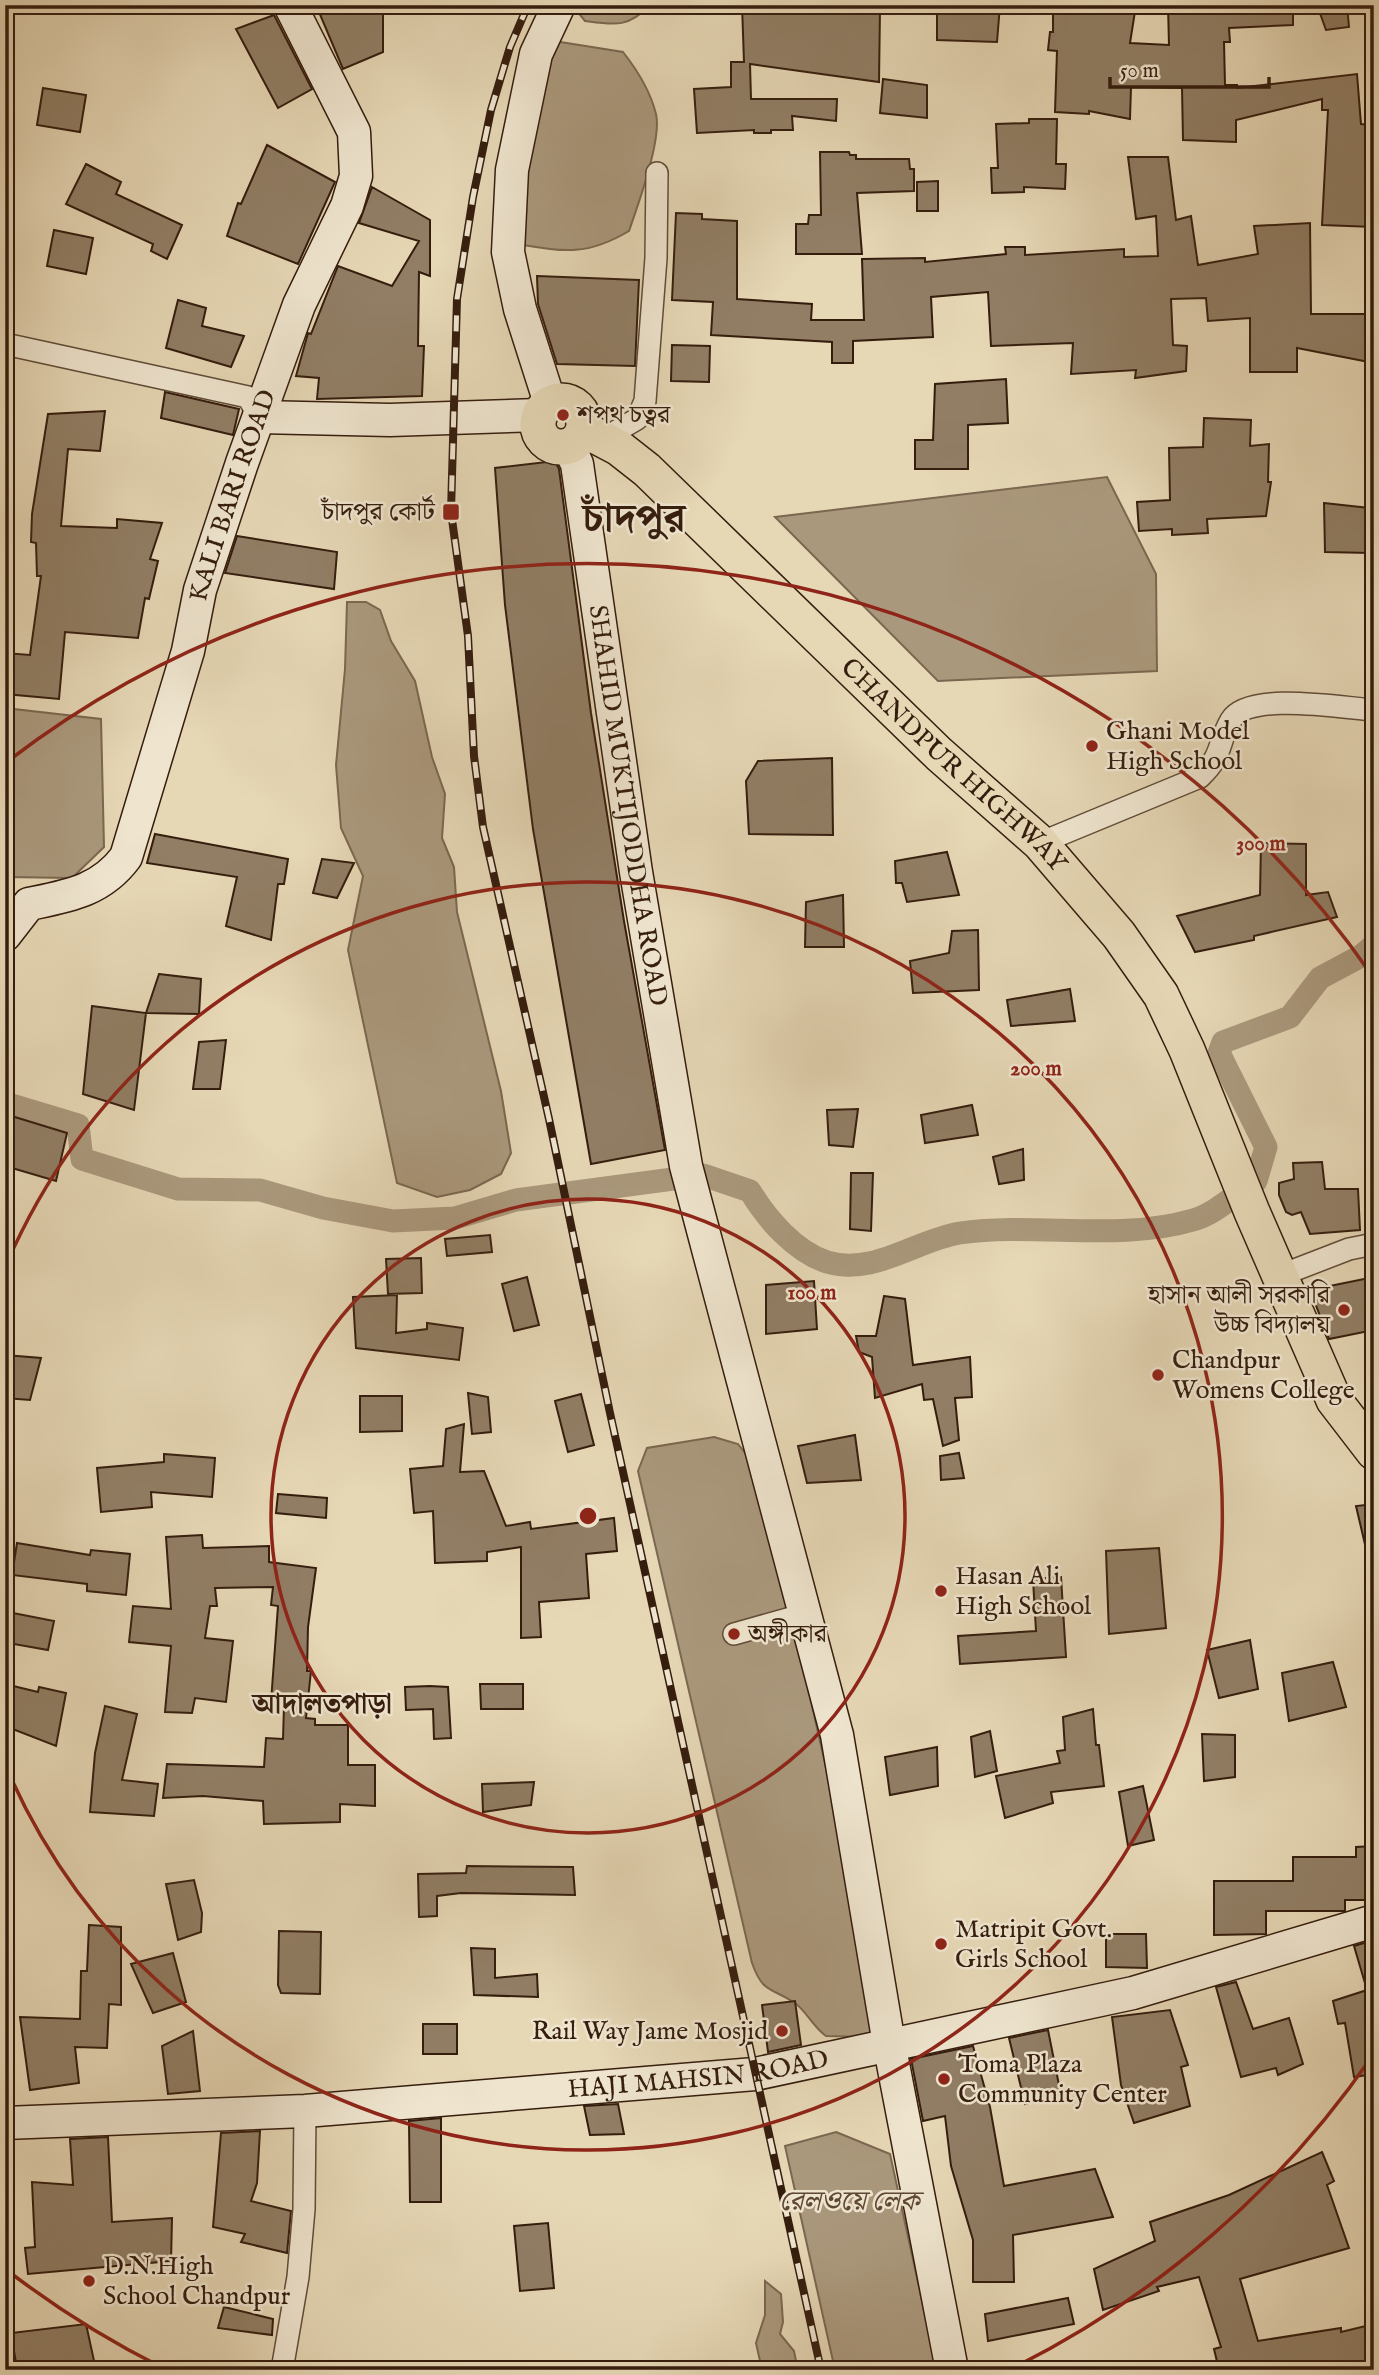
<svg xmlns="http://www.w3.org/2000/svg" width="1379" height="2375" font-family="'IM FELL English','Noto Serif Bengali',serif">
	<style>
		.water { fill: #aa987c; stroke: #7b6750; stroke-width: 2 }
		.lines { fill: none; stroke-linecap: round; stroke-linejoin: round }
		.canal { stroke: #aa987c; stroke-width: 23 }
		.building { fill: #917e65; stroke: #351d0e; stroke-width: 2 }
		.street-casing { stroke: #614c38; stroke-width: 24 }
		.secondary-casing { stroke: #351d0e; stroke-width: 35 }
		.primary-casing { stroke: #351d0e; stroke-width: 38 }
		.street { stroke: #efe5cf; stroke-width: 21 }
		.secondary { stroke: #efe5cf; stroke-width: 32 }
		.primary { stroke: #e6d7b5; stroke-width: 35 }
		.rail-casing { stroke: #351d0e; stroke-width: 8 }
		.rail { stroke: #efe5cf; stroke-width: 5; stroke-dasharray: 16; stroke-linecap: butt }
		.ring { fill: none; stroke: #8f2418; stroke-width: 3.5 }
		.poi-dot { fill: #8f2418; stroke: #efe5cf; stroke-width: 2.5 }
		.labels { text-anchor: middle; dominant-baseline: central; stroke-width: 5; stroke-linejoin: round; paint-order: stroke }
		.poi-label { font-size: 26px; fill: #351d0e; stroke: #efe5cf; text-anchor: start }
		.street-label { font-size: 26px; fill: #351d0e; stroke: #efe5cf }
		.neighbourhood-label { font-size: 28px; font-weight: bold; fill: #351d0e; stroke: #efe5cf }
		.water-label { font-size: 28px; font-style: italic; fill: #5e4834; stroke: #efe5cf }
		.town-label { font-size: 40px; font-weight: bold; fill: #351d0e; stroke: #efe5cf }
		.centre { fill: #8f2418; stroke: #efe5cf; stroke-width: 3.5 }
		.ring-label { font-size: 21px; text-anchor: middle; font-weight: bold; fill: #8f2418; stroke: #efe5cf; stroke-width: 5; stroke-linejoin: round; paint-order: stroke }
	</style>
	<rect width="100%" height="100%" fill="#e6d7b5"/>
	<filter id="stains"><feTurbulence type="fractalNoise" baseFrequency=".00286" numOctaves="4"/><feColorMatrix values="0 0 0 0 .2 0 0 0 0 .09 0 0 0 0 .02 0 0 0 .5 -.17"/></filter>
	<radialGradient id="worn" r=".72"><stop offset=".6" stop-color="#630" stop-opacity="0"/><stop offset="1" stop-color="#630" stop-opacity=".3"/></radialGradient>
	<path class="water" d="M572,5H650C628,28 615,25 585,21Z
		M554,41L623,52C638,71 650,90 656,114C662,139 638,205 629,231C587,256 565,252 518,244L517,156Z
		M1107,477L1156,574L1157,671L938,681L775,517Z
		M347,602H366L380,610L391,641L415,681L432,757L445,794L442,838L454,867L457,912L501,1091L511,1153L501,1174L470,1190L437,1197L397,1183L348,950L363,876L341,828L336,765L345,669Z
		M5,708L101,719L104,847L72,878L5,877Z
		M714,1437L738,1444L749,1458L799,1648L880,2008L876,2032L864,2037L826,2036C813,2027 807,2012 795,2003C771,1987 763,1994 752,1963L638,1471L647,1448Z
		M836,2132L890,2154L937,2370H835L785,2146Z
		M765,2281L781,2294L783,2322L780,2334L794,2351L797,2366L794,2370H762L756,2343L765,2315Z"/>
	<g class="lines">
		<path class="canal" d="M5,1103L78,1125L82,1159L178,1189L260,1190L323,1208L393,1221L455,1218L516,1200L703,1175L750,1191C766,1218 795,1252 827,1262C874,1276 916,1240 960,1233C1038,1222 1117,1242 1193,1220C1215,1214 1237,1193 1256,1181L1266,1147L1219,1053L1223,1042L1290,1017L1320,978L1361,956L1374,945"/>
	</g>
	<path class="building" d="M316,5H383V52L343,69Z
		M742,5L880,8L879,82L750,64L751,99H837L836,121L792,116L793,130H771V133H754V130L697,133L694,89L731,87V62H744Z
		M937,5H1000L997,42L937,40Z
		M1053,5H1136L1130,43L1169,45L1168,5H1293V25L1229,28L1230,42H1224L1225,85H1237V88L1357,74L1361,124L1374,125V227L1322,225L1328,110H1322V99L1236,120V142L1183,140L1182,88L1131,87L1130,119L1089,111V114L1055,112L1057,51L1048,50L1050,32H1053Z
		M1317,5H1347L1349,27L1326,30Z
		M274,15L312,89L278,108L236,29Z
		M883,79L927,85V118L880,113Z
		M43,88L86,95L80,132L37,125Z
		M1029,119H1057L1056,164H1066L1065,189L1024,187V192L992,193L991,168H998L996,124L1029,123Z
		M267,145L335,182L298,264L227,236L238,203L241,204Z
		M820,152H849L850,155H856V159H909L910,169H914V191L857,193L862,254H796V224H808L809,215H821Z
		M1128,157H1168L1176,220L1191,216L1198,265L1258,254L1254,226L1310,223L1311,314H1374V363L1297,348V372H1250V318L1208,321L1206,298L1171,299L1173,345L1187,346L1186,371L1135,378L1136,370L1071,374L1073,343L991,346L988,292L931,297L933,337L853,341V363H832V342L711,335L713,302L672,300L676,213L702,214V219L737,221V299L812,304L811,320H864L862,259L925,258V262L1006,254L1005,247H1025V255L1124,249V257L1158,256L1156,216L1136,219Z
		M86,164L121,182L116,194L182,225L167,259L151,251L153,244L66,204Z
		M938,181V211H917V182Z
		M372,187L430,220V276L419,272L418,346H424L422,396L317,399L319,378L296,376L308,333L311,334L338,266L392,286L419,241L359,223Z
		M54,230L93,238L86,274L47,266Z
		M537,276L639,280L635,366L557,364L538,304Z
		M178,300L206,308L202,326L244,336L231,367L166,348Z
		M672,345L710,346L709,382L671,381Z
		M1006,379L1008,423L968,425V469H915V440H933L935,384Z
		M165,392L239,409L233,435L161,418Z
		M105,411L100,451L68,449L61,526L117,528V519L162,523L150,559L158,561L149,599L145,598L138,638L65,632L59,699L5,694V653L30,655L41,576H37L36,543L31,542L32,514L48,414Z
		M1204,418L1251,420L1250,446L1269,444L1268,482H1271L1266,516L1207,519L1208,533L1172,535V529L1139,531L1137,502L1170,500L1169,448L1203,447Z
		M555,461L559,469L591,713L624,921L665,1150L591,1164L533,829L505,605L495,468Z
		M1324,503L1369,508L1370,553L1325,552Z
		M237,536L337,552L334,589L225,573Z
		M832,758L833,835L749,834L746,781L758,761Z
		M155,834L288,859L284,884H278L271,940L226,926L237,877L147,863Z
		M1261,843L1306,844V895L1328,892L1337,917L1254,936V940L1195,952L1177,916L1260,895Z
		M947,852L959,895L907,902L902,883H896L895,861Z
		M322,859L354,863L337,898L313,893Z
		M843,895L844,947H805L806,902Z
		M978,930L979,990L913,993L910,961L949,953L952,931Z
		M159,974L201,979L199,1014L146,1013Z
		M1070,989L1075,1021L1011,1026L1007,1000Z
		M92,1006L146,1013L134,1110L83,1094Z
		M226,1040L220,1089H193L199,1042Z
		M972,1105L978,1135L925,1143L921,1115Z
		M858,1109L853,1147L829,1145L827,1110Z
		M5,1114L67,1133L56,1181L5,1166Z
		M1023,1149L1024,1180L999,1184L993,1157Z
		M1322,1162L1325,1189H1358L1360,1230L1310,1234L1301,1212L1292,1215L1286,1212L1279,1195V1183L1294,1179L1293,1163Z
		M851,1173H873L871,1231L850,1229Z
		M490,1235L492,1252L447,1256L445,1239Z
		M421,1258L422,1293L388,1294L386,1259Z
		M527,1277L539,1325L514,1331L502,1284Z
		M1374,1277V1330L1329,1339L1310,1290Z
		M814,1281L817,1329L766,1334V1285Z
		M397,1295L396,1333L427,1329V1323L463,1328L459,1360L356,1348L353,1297Z
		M884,1296L905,1299L913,1365L970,1357L972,1397L955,1398L959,1440L943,1446L933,1399L924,1400L922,1384L875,1398L872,1357L859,1352L856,1336H876Z
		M5,1355L41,1358L30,1400L5,1398Z
		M468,1393L488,1397L491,1432L472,1434Z
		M581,1394L594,1445L568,1452L555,1401Z
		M360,1396H402V1431L360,1432Z
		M464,1424L460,1472L484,1471L506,1526L530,1522L531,1529L614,1518L617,1551L586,1554L589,1598L539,1602L541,1637L521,1638V1547L487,1552V1561L435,1563L433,1511L414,1513L410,1469L443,1466L446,1429Z
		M855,1435L861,1480L807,1483L798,1446Z
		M959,1453L964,1478L941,1480L940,1456Z
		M164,1454L215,1458L212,1497L151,1492L152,1507L101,1512L97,1468L164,1462Z
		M278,1494L327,1498L326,1518L276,1513Z
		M1374,1504V1553H1367L1356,1506Z
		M202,1535L203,1548L269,1546V1562L316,1568L308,1627L307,1671H311L306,1718L315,1719V1725H348V1765H375V1806L340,1804V1822L264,1824L263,1801L203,1796L163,1798L167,1764L264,1767L266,1738L283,1739L284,1707L271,1702L278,1606L271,1605L273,1587L215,1588L217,1606H210L205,1638L233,1641L226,1702L195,1698L192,1713L165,1712L171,1646L129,1642L133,1606L171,1609L166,1537Z
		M17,1543L90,1555L91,1550L130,1554L126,1595L87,1591V1584L12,1575Z
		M1159,1548L1166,1628L1109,1634L1106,1551Z
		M1061,1577L1066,1657L960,1664L958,1636L1036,1631L1033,1579Z
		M13,1613L54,1621L48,1650L8,1643Z
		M1250,1640L1258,1689L1219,1698L1207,1650Z
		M1333,1662L1346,1707L1289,1721L1282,1673Z
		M5,1684L38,1692L39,1687L66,1693L56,1746L5,1726Z
		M480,1684H523V1709H481Z
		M430,1686L448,1687L451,1738L434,1739L433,1709L406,1710L405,1687Z
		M105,1706L137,1714L122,1780L158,1784L154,1816L90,1812L95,1753Z
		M1093,1709L1096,1745H1099L1104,1786L1051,1792L1053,1803L1005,1818L996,1776L1060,1763L1057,1751L1065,1750L1063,1717Z
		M990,1731L997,1771L975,1777L971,1737Z
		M1202,1734L1235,1735V1777L1204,1781Z
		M937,1747L938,1786L890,1795L885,1757Z
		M534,1782L531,1805L483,1812L482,1784Z
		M1143,1786L1154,1840L1128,1846L1119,1792Z
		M1374,1846V1900H1345V1911H1266V1934L1214,1935V1881H1293V1857H1356V1847Z
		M467,1866L573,1867L575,1895L461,1893L437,1896V1916L419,1917L418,1874L466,1873Z
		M194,1880L202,1913L201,1932L178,1940L166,1884Z
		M89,1925L121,1927V2005L109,2004L107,2048L75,2047L79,2083L30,2090L20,2017L80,2019L81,1971H87Z
		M279,1931L321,1932L320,1994L281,1993L278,1985Z
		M1106,1934H1146L1147,1968L1106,1967Z
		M1374,1940V2021H1369L1374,2042V2074L1354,2077L1345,2023L1338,2024L1333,2001L1367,1990L1354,1946Z
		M471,1948L495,1949V1978L537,1974L538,1997L474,1995Z
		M173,1953L186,2002L153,2013L131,1964Z
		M1236,1982L1253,2029L1289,2018L1303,2064L1278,2075L1276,2068L1241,2077L1216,1987Z
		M795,2001L801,2045L768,2052L762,2005Z
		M1170,2010L1188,2065L1181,2067L1190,2106L1134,2123L1121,2085L1112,2017Z
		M423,2024H457V2054H423Z
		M1048,2030L1061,2095L1025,2104L1009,2038Z
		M193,2031L200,2091L168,2094L162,2046Z
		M973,2046L990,2107L1004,2186L1095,2169L1113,2217L1013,2235L1014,2282H973V2240L951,2166L945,2116L923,2121L911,2059Z
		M618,2104L624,2134L590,2135L584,2106Z
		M441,2118V2202H410L409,2121Z
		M260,2131L257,2183L251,2201L291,2211L287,2253L241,2242L245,2234L213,2227L221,2133Z
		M108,2137L112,2222L172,2218L171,2261L28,2274L25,2248L35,2247L32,2182L73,2185L70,2139Z
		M1322,2152L1334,2181L1327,2185L1349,2248L1240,2279L1258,2341L1341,2328V2332L1374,2324V2364L1342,2365V2370H1219L1214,2349L1221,2347L1199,2277L1157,2287L1159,2291L1103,2310L1094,2269L1155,2241L1150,2222L1229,2195Z
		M548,2223L554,2288L520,2291L514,2226Z
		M1068,2298L1074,2324L988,2341L985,2314Z
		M224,2307L273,2319L272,2335L218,2328Z
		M86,2324L96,2370H56L55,2363L17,2369L11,2333Z"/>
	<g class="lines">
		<defs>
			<path id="street" d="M5,344L248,397L259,417
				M603,439L637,419L645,401L656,258L657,173
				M1040,843L1200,777C1224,754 1217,744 1231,720C1249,691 1342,708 1374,710
				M1279,1276L1349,1249L1374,1244
				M734,1634L805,1614
				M282,2370L298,2277L304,2209L305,2111"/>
			<g id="secondary">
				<path d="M550,403L520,309L508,252L512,170L536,54L559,5"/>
				<path d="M259,417L390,420L539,415"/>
				<path id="s1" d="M569,447L577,464L636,872L686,1166L837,1735L888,2038L952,2370"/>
				<path id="s2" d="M5,935L29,904C68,896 101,891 126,857L188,651L200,590L242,463L299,305L347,206L356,176L354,132L290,5"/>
				<path id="s3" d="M5,2123L305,2111L755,2074L1133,1993L1374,1921"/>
			</g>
			<g id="primary">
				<circle cx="561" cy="424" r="23"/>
				<path id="s4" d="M585,430L619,448L647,470L939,754L1040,843L1119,935L1161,995L1187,1050L1252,1212L1334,1400L1374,1452"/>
			</g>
		</defs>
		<use href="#street" class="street-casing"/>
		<use href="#secondary" class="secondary-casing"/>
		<use href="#primary" class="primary-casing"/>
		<use href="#street" class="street"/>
		<use href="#secondary" class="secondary"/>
		<use href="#primary" class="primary"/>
		<defs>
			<path id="rail" d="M528,5L510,47L491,110L473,197L457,299L451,512L468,636L474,756L483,827L549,1119L610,1413L821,2370"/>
		</defs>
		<use href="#rail" class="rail-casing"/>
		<use href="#rail" class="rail"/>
	</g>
	<g class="ring">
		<circle cx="588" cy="1516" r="317"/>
		<path d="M7 1263A634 634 0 1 1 7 1769"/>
		<path d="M1373 2055A952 952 0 0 1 1013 2368M163 2368A952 952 0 0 1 8 2271M8 761A952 952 0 0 1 1373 977"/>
	</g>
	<g class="poi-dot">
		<circle cx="563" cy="415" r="7"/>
		<rect x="442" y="503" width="18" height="18" rx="3.5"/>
		<circle cx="1092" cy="746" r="7"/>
		<circle cx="1344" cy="1310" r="7"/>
		<circle cx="1158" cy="1375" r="7"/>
		<circle cx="941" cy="1591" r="7"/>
		<circle cx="734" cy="1634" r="7"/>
		<circle cx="941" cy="1944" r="7"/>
		<circle cx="782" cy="2031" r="7"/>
		<circle cx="944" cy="2079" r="7"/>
		<circle cx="89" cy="2281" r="7"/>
	</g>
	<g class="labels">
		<g class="poi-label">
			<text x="577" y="415">শপথ চত্বর</text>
			<text x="435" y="512" text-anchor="end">চাঁদপুর কোর্ট</text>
			<text x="1106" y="731">Ghani Model<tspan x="1106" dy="30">High School</tspan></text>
			<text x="1330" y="1295" text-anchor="end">হাসান আলী সরকারি<tspan x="1330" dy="30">উচ্চ বিদ্যালয়</tspan></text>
			<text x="1172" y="1360">Chandpur<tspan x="1172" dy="30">Womens College</tspan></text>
			<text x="955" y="1576">Hasan Ali<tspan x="955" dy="30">High School</tspan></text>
			<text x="748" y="1634">অঙ্গীকার</text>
			<text x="955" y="1929">Matripit Govt.<tspan x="955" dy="30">Girls School</tspan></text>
			<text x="768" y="2031" text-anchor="end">Rail Way Jame Mosjid</text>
			<text x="958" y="2064">Toma Plaza<tspan x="958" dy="30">Community Center</tspan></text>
			<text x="103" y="2266">D.N.High<tspan x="103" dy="30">School Chandpur</tspan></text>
		</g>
		<g class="street-label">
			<text stroke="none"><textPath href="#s2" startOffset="527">KALI BARI ROAD</textPath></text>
			<text stroke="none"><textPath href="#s4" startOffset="500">CHANDPUR HIGHWAY</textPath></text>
			<text stroke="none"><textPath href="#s1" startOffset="364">SHAHID MUKTIJODDHA ROAD</textPath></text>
			<text stroke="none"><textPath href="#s3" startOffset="695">HAJI MAHSIN ROAD</textPath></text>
		</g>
		<g class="neighbourhood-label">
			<text x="322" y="1705">আদালতপাড়া</text>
		</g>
		<g class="water-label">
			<text x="849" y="2202">রেলওয়ে লেক</text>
		</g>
		<g class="town-label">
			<text x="634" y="520">চাঁদপুর</text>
		</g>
	</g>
	<circle cx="588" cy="1516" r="10" class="centre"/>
	<g class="ring-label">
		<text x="1261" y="850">300 m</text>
		<text x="1036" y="1075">200 m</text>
		<text x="812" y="1299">100 m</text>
	</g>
	<rect width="1379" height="2375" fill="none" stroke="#e6d7b5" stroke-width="28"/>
	<rect x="7" y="7" width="1365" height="2361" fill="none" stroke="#351d0e" stroke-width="3.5"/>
	<rect x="14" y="14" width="1351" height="2347" fill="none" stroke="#351d0e" stroke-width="2"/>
	<path d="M1110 77v10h159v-10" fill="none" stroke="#351d0e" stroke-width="3.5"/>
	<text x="1120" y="77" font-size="21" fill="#351d0e" stroke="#efe5cf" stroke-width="5" paint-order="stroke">50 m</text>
	<rect width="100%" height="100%" filter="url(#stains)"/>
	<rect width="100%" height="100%" fill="url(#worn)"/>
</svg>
